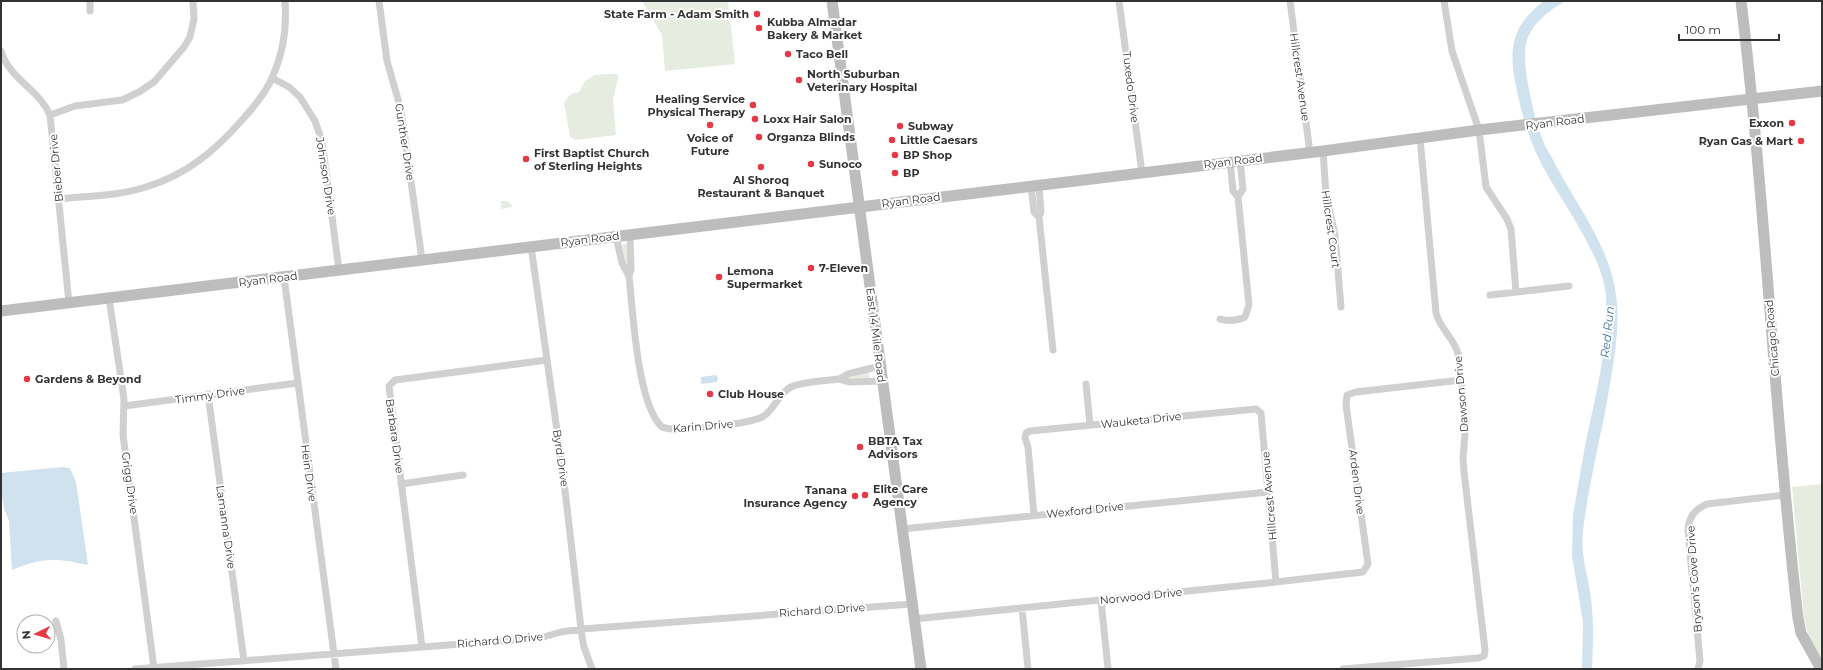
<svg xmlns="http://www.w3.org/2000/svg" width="1823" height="670" font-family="Montserrat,sans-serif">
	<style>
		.green { fill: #e6ecdf }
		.water { fill: #cfe2ee }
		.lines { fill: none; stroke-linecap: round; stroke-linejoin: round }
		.street { stroke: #d0d0d0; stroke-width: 7 }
		.secondary { stroke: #bdbdbd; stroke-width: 11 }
		.poi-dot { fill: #e63946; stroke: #fff; stroke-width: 1.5 }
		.labels { text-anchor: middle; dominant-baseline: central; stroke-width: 4; stroke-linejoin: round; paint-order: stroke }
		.poi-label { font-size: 11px; font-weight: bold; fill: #333; stroke: #fff; text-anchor: start }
		.street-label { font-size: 11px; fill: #333; stroke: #fff }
		.water-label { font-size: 12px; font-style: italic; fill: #3f7597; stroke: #fff }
	</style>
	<rect width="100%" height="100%" fill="#fff"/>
	<path class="green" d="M642,1H728L735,64L665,71L662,35Z
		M608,74H617L618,78L613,100L616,135L575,140L570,137L564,102L571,94L579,92L585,81L595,75Z
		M501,201H506L512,205V207L501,209Z
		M625,244L628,246L629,266H626L622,245Z
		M868,372L870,375L869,378H849Z
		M1822,484V658L1809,638L1804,618L1792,487Z"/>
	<path class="water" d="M1544,1H1565C1521,28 1520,46 1530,94C1533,108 1536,124 1542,138C1544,146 1550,153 1553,160C1575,203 1610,246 1616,295C1620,324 1615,355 1610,384C1602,433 1589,481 1583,531C1580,553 1588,576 1591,598C1594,622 1593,645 1592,669H1582L1583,622L1572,555L1573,515C1577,492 1581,469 1585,446C1595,397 1609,347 1606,296C1603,255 1560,200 1541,163C1529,139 1521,113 1516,86C1508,48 1512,25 1544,1Z
		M716,375L718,378L717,382L702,384L701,383V377Z
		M62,467L70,468L76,482L88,565C55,558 43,557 12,570L9,521L4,508L1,490V473Z"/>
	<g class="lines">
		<path class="street" d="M90,1V11
			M379,1L387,61L401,110L422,260
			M1119,1L1142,173
			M1290,1L1310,153
			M1444,1L1452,51L1479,130L1486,187L1507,219L1511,229L1516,292
			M1,51C9,79 39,89 50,115L69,303
			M272,78L289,87L300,97L315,121L322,141L339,270
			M50,115L75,106L122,100L139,92L154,82L184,47L190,37L194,19L193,1
			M1323,151L1326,194L1335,235L1341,307
			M1031,186L1034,212L1039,217
			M1039,186L1041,212L1039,217L1053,350
			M1238,197L1243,189L1240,160
			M59,199C88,196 118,196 146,187C186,175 215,151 242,120C253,108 265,94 272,78C283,54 287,27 285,1
			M616,236L622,263L629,276L631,269L630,235
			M531,246L563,473L582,637L584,647L592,669
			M629,276C633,311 637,404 662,427C675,433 752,424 764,416C775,408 779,393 791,387C803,381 825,381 839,379
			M284,277L336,669
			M1490,295L1569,286
			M109,298L124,399L123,435L154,668
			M1220,319C1229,322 1236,321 1245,317L1249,305L1238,197L1233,191L1230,161
			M880,366L848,374L839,379L850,382L882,381
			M1086,384L1090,425
			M208,394L244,661
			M124,406L297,383
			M401,484L463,475
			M1034,515L1028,447L1025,438L1026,433L1030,431L1256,409L1261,413L1276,582
			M902,529L1268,492
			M1101,600L1108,669
			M1022,608L1028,669
			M914,619L1276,582L1363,572L1368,564L1346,405L1347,395L1356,392L1461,380
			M56,621L61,640L64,669
			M422,647L389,386L395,380L547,360
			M135,669L540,638L561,632L582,629L912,604
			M1343,669L1478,658L1484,656L1485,650L1464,472L1463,458L1466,421L1458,354C1455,339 1440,329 1436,313L1420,138
			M1698,669L1700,661L1688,531C1688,518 1695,509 1707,504L1785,495"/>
		<path class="secondary" d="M832,1L921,669
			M1741,1C1766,206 1774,413 1798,618L1801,633L1821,669
			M1,311L1323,151L1479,130L1822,91"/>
	</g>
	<g class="poi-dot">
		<circle cx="757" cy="14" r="4"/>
		<circle cx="759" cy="28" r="4"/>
		<circle cx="788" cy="54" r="4"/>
		<circle cx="799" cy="80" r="4"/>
		<circle cx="753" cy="105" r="4"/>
		<circle cx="755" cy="119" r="4"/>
		<circle cx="1792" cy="123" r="4"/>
		<circle cx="710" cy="125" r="4"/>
		<circle cx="900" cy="126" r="4"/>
		<circle cx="759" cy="137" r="4"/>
		<circle cx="892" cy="140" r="4"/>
		<circle cx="1801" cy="141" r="4"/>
		<circle cx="895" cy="155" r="4"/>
		<circle cx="526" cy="159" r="4"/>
		<circle cx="811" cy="164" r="4"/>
		<circle cx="761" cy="167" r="4"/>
		<circle cx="895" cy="173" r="4"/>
		<circle cx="811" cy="268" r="4"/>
		<circle cx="719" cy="277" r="4"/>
		<circle cx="27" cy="379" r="4"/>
		<circle cx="710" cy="394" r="4"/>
		<circle cx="860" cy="447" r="4"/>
		<circle cx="865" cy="495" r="4"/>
		<circle cx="855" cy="496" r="4"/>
	</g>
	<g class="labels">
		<g class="poi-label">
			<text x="749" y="14" text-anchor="end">State Farm - Adam Smith</text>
			<text x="767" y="22">Kubba Almadar<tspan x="767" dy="13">Bakery &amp; Market</tspan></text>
			<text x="796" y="54">Taco Bell</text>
			<text x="807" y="74">North Suburban<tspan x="807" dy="13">Veterinary Hospital</tspan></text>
			<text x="745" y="99" text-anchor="end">Healing Service<tspan x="745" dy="13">Physical Therapy</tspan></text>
			<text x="763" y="119">Loxx Hair Salon</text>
			<text x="1784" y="123" text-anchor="end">Exxon</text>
			<text x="908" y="126">Subway</text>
			<text x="767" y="137">Organza Blinds</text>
			<text x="710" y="138" text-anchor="middle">Voice of<tspan x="710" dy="13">Future</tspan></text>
			<text x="900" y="140">Little Caesars</text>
			<text x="1793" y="141" text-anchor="end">Ryan Gas &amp; Mart</text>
			<text x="534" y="153">First Baptist Church<tspan x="534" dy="13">of Sterling Heights</tspan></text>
			<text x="903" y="155">BP Shop</text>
			<text x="819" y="164">Sunoco</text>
			<text x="903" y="173">BP</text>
			<text x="761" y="180" text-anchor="middle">Al Shoroq<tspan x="761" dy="13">Restaurant &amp; Banquet</tspan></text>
			<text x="819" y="268">7-Eleven</text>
			<text x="727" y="271">Lemona<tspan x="727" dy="13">Supermarket</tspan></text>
			<text x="35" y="379">Gardens &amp; Beyond</text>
			<text x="718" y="394">Club House</text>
			<text x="868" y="441">BBTA Tax<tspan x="868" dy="13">Advisors</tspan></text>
			<text x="873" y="489">Elite Care<tspan x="873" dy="13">Agency</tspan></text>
			<text x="847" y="490" text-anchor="end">Tanana<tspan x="847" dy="13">Insurance Agency</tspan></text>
		</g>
		<g class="street-label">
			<text transform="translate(1300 77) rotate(82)">Hillcrest Avenue</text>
			<text transform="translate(1131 87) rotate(83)">Tuxedo Drive</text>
			<text transform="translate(1555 122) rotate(-7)">Ryan Road</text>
			<text transform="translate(405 142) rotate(81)">Gunther Drive</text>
			<text transform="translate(1233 161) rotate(-7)">Ryan Road</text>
			<text transform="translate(56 168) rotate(-95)">Bieber Drive</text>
			<text transform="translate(326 176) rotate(81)">Johnson Drive</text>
			<text transform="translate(911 200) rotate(-7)">Ryan Road</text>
			<text transform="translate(1331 229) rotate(82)">Hillcrest Court</text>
			<text transform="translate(590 239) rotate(-7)">Ryan Road</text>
			<text transform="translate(268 279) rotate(-7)">Ryan Road</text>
			<text transform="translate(876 335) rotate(83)">East 14 Mile Road</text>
			<text transform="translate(1772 338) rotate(-95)">Chicago Road</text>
			<text transform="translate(1461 394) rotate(-95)">Dawson Drive</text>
			<text transform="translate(210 395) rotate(-8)">Timmy Drive</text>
			<text transform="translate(1141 420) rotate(-6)">Wauketa Drive</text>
			<text transform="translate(703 426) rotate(-5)">Karin Drive</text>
			<text transform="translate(395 436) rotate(82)">Barbara Drive</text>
			<text transform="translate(561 458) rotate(82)">Byrd Drive</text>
			<text transform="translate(309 473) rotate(82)">Hein Drive</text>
			<text transform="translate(1357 482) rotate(83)">Arden Drive</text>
			<text transform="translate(130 483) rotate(82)">Grigg Drive</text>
			<text transform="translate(1269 496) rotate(-95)">Hillcrest Avenue</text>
			<text transform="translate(1085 510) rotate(-6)">Wexford Drive</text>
			<text transform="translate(226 527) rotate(82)">Lamanna Drive</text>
			<text transform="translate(1694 579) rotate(-94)">Bryson's Cove Drive</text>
			<text transform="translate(1141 596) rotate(-6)">Norwood Drive</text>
			<text transform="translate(822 610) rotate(-4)">Richard O Drive</text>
			<text transform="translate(500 640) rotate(-5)">Richard O Drive</text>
		</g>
		<g class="water-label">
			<text transform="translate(1607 332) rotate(-84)">Red Run</text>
		</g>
	</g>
	<rect width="1823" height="670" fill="none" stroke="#333333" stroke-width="4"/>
	<g transform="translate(36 634) rotate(265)"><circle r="19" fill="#ffffff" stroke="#adadad"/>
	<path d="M0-3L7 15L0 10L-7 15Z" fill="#e63946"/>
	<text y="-6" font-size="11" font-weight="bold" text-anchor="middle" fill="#333333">N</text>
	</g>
	<path d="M1679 34v6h100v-6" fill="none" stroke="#333333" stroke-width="2"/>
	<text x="1685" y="34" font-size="12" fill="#333333" stroke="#ffffff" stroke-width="3" paint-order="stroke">100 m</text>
</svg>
